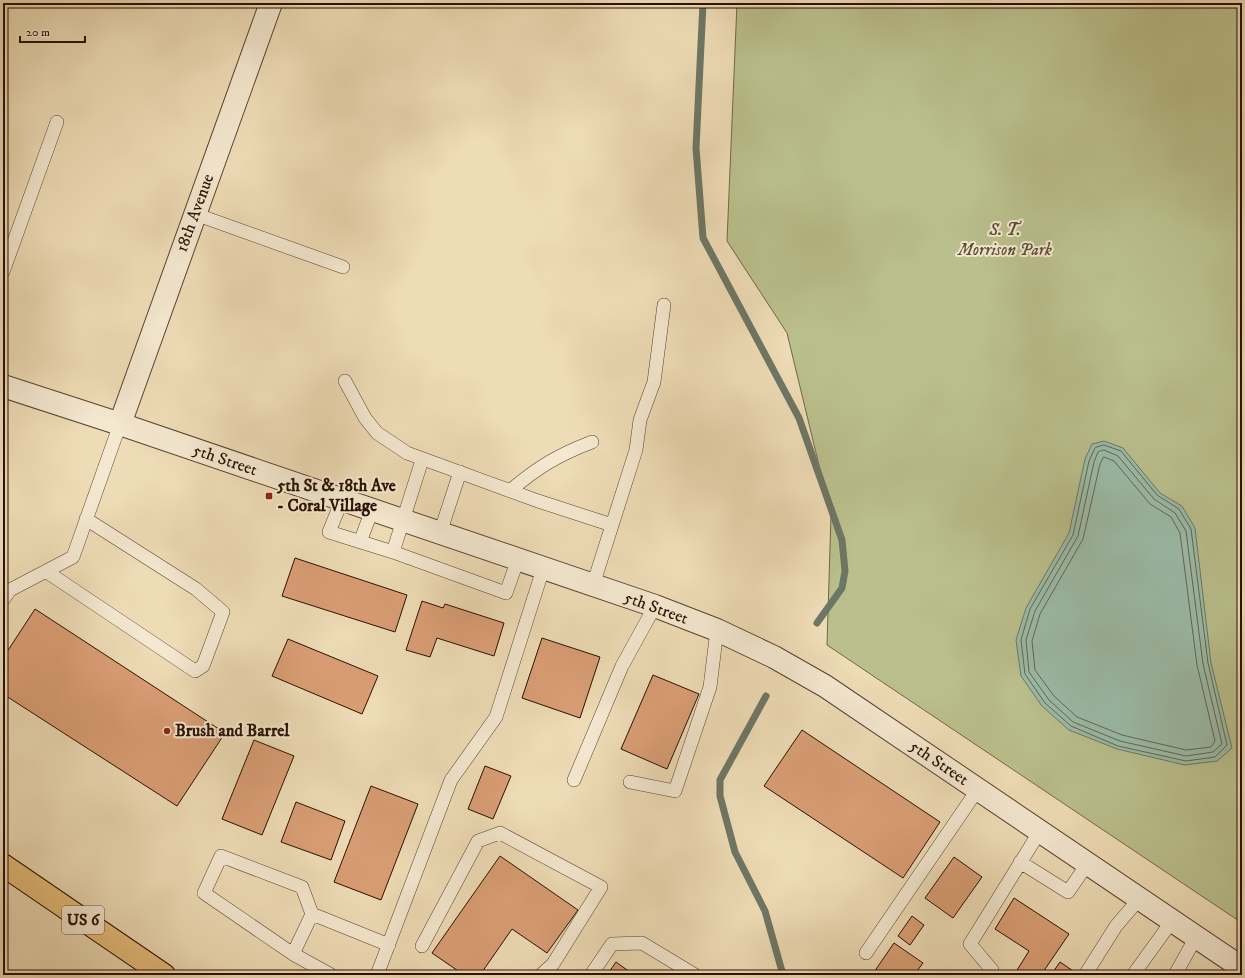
<svg xmlns="http://www.w3.org/2000/svg" width="1245" height="978" font-family="'IM FELL DW Pica',serif">
	<style>
		.green { fill: #bac08d; stroke: #726846 }
		.water { fill: #9bbca9; stroke: #6d7765 }
		.lines { fill: none; stroke-linecap: round; stroke-linejoin: round }
		.shore { stroke: #626654; stroke-width: 1 }
		.stream { stroke: #6d7765; stroke-width: 7 }
		.building { fill: #da9e75; stroke: #290f00 }
		.service-casing { stroke: #5a422e; stroke-width: 14 }
		.minor-casing { stroke: #5a422e; stroke-width: 24 }
		.tertiary-casing { stroke: #5a422e; stroke-width: 24 }
		.primary-casing { stroke: #290f00; stroke-width: 24 }
		.service { stroke: #f4e8d0; stroke-width: 13 }
		.minor { stroke: #f4e8d0; stroke-width: 22 }
		.tertiary { stroke: #f4e8d0; stroke-width: 22 }
		.primary { stroke: #e7be7b; stroke-width: 22 }
		.poi-dot { fill: #8f2418; stroke: #f4e8d0; stroke-width: 1.5 }
		.labels { text-anchor: middle; dominant-baseline: central; stroke-width: 4; stroke-linejoin: round; paint-order: stroke }
		.shield { fill: #f4e8d0; stroke: #66503e; stroke-width: 1 }
		.shield-label { font-size: 16px; font-weight: bold; fill: #290f00 }
		.street-label { font-size: 17px; fill: #290f00; stroke: #f4e8d0 }
		.park-label { font-size: 17px; font-style: italic; fill: #5c4d31; stroke: #f4e8d0 }
		.poi-label { font-size: 17px; font-weight: bold; fill: #290f00; stroke: #f4e8d0; text-anchor: start }
	</style>
	<rect width="100%" height="100%" fill="#eedcb6"/>
	<filter id="stains"><feTurbulence type="fractalNoise" baseFrequency=".005" numOctaves="4"/><feColorMatrix values="0 0 0 0 .2 0 0 0 0 .09 0 0 0 0 .02 0 0 0 .5 -.17"/></filter>
	<radialGradient id="worn" r=".72"><stop offset=".6" stop-color="#630" stop-opacity="0"/><stop offset="1" stop-color="#630" stop-opacity=".3"/></radialGradient>
	<path class="green" d="M737,3H1242V923L827,645L831,515L787,333L727,241Z"/>
	<path class="water" d="M1104,441L1123,448L1160,493L1182,506L1195,528L1211,663L1232,748L1217,761L1185,765L1117,749L1069,730L1042,706L1021,676L1016,640L1026,608L1069,533L1085,459L1092,444Z"/>
	<g class="lines">
		<path class="shore" d="M1104,445L1121,451L1157,495L1179,509L1191,529L1208,663L1227,745L1215,757L1186,761L1118,746L1071,726L1045,703L1025,674L1021,640L1030,609L1073,535L1089,461L1095,448Z
			M1104,450L1118,456L1154,499L1175,513L1186,531L1203,664L1222,744L1213,752L1186,756L1120,741L1073,722L1049,700L1029,672L1026,640L1035,611L1078,536L1094,462L1098,452Z
			M1104,457L1114,461L1150,504L1171,517L1180,533L1197,665L1215,741L1211,747L1186,750L1122,735L1077,717L1054,696L1035,670L1032,641L1040,614L1083,539L1100,464Z"/>
		<path class="stream" d="M703,3L696,148L703,238L799,418L842,540L845,571L842,588L817,623
			M766,696L720,780V796L735,852L765,911L783,975"/>
	</g>
	<path class="building" d="M295,558L407,595L395,632L282,596Z
		M422,601L443,608L445,604L504,623L494,656L437,638L430,657L406,650Z
		M35,609L225,733L177,806L3,694V658Z
		M542,638L600,657L580,718L522,698Z
		M288,639L378,676L362,714L272,676Z
		M1242,656V672L1239,657Z
		M653,675L699,694L667,769L621,749Z
		M802,730L940,822L903,878L764,786Z
		M254,740L294,756L262,835L222,819Z
		M485,766L511,776L493,819L468,809Z
		M371,786L418,804L381,900L334,882Z
		M296,802L345,821L331,860L281,842Z
		M500,856L578,910L547,953L512,929L480,975H464L432,953Z
		M954,857L982,877L953,918L925,898Z
		M1014,898L1069,934L1041,975H1014L1029,951L995,929Z
		M912,916L924,925L910,945L898,936Z
		M894,943L923,963L914,975H872Z
		M616,962L634,975H607Z
		M1060,962L1079,975H1051Z"/>
	<g class="lines">
		<defs>
			<path id="service" d="M195,214L343,267
				M3,272L57,122
				M345,381L365,418L377,433L407,453L538,501L612,525
				M511,490C538,467 558,455 592,442
				M342,500L329,532L393,552L506,593L518,559
				M440,533L460,472
				M360,542L372,510
				M393,552L422,460
				M47,572L195,671L203,666L223,612L196,589L86,519
				M593,585L636,450L640,420L654,382L664,305
				M3,600L10,590L73,557L120,424
				M574,780L622,666L655,606
				M630,782L675,791L710,687L717,630
				M1020,862L1068,892L1088,863
				M422,946L478,841L500,833L601,887L553,964L541,975
				M866,953L978,789
				M293,954L312,914
				M1087,972L1116,926L1140,898
				M331,975L293,954L204,893L221,856L302,887L312,914L389,945
				M377,975L451,780L496,717L543,569
				M591,975L612,944L642,943L695,975
				M993,975L992,970L970,944L1040,831
				M1133,975L1172,921
				M1175,975L1196,937"/>
			<path id="minor" d="M120,424L271,3"/>
			<path id="tertiary" d="M3,386L120,424L655,606L717,630L774,657L825,686L1242,968"/>
			<path id="primary" d="M3,865L164,975"/>
		</defs>
		<use href="#service" class="service-casing"/>
		<use href="#minor" class="minor-casing"/>
		<use href="#tertiary" class="tertiary-casing"/>
		<use href="#primary" class="primary-casing"/>
		<use href="#service" class="service"/>
		<use href="#minor" class="minor"/>
		<use href="#tertiary" class="tertiary"/>
		<use href="#primary" class="primary"/>
	</g>
	<g class="poi-dot">
		<rect x="265" y="492" width="8" height="8" rx="2"/>
		<circle cx="167" cy="731" r="4"/>
	</g>
	<g class="labels">
		<rect class="shield" x="62" y="906" width="42" height="28" rx="3"/>
		<g class="shield-label">
			<text x="83" y="920">US 6</text>
		</g>
		<g class="street-label">
			<text transform="translate(195 213) rotate(-70)">18th Avenue</text>
			<text transform="translate(225 460) rotate(19)">5th Street</text>
			<text transform="translate(656 608) rotate(20)">5th Street</text>
			<text transform="translate(939 763) rotate(34)">5th Street</text>
		</g>
		<g class="park-label">
			<text x="1005" y="230">S. T.<tspan x="1005" dy="20">Morrison Park</tspan></text>
		</g>
		<g class="poi-label">
			<text x="277" y="486">5th St &amp; 18th Ave<tspan x="277" dy="20">- Coral Village</tspan></text>
			<text x="175" y="731">Brush and Barrel</text>
		</g>
	</g>
	<rect width="1245" height="978" fill="none" stroke="#eedcb6" stroke-width="16"/>
	<rect x="4" y="4" width="1237" height="970" fill="none" stroke="#290f00" stroke-width="2"/>
	<rect x="8" y="8" width="1229" height="962" fill="none" stroke="#290f00"/>
	<path d="M20 36v6h65v-6" fill="none" stroke="#290f00" stroke-width="2"/>
	<text x="26" y="36" font-size="12" fill="#290f00" stroke="#f4e8d0" stroke-width="3" paint-order="stroke">20 m</text>
	<rect width="100%" height="100%" filter="url(#stains)"/>
	<rect width="100%" height="100%" fill="url(#worn)"/>
</svg>
